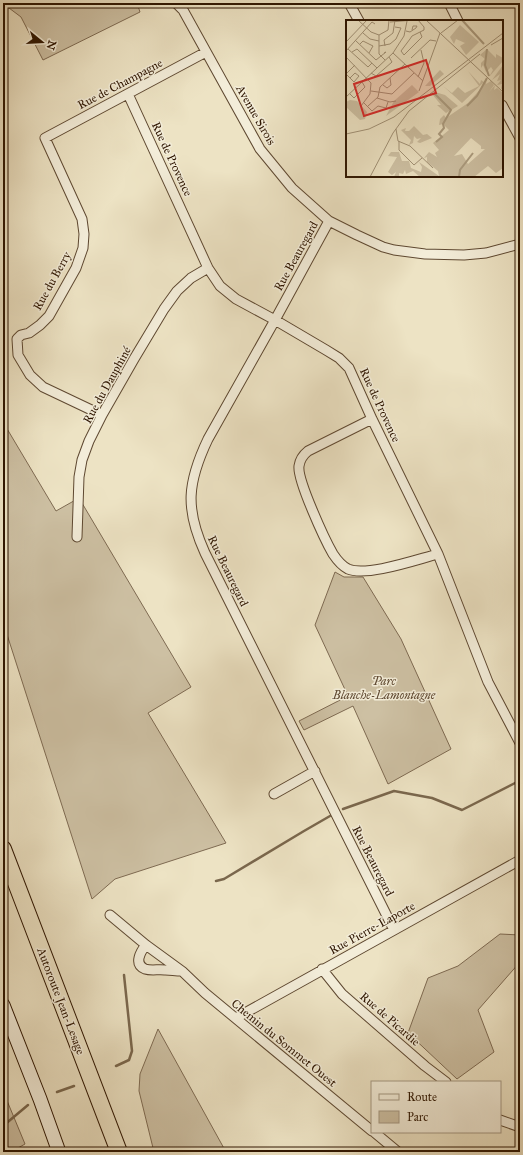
<svg xmlns="http://www.w3.org/2000/svg" width="523" height="1155" font-family="'IM FELL Great Primer',serif">
	<style>
		.green { fill: #cdc0a3; stroke: #7e6a52 }
		.lines { fill: none; stroke-linecap: round; stroke-linejoin: round }
		.stream { stroke: #7a674d; stroke-width: 2.5 }
		.street-casing { stroke: #5e4831; stroke-width: 11 }
		.secondary-casing { stroke: #2e1500; stroke-width: 15 }
		.highway-casing { stroke: #2e1500; stroke-width: 18 }
		.street { stroke: #f3edd9; stroke-width: 9 }
		.secondary { stroke: #f3edd9; stroke-width: 13 }
		.highway { stroke: #ede3c4; stroke-width: 16 }
		.labels { text-anchor: middle; dominant-baseline: central; stroke-width: 3; stroke-linejoin: round; paint-order: stroke }
		.street-label { font-size: 12px; fill: #2e1500; stroke: #f3edd9 }
		.park-label { font-size: 12px; font-style: italic; fill: #5e4831; stroke: #f3edd9 }
		.inset-river { fill: none; stroke: #ac9d81; stroke-width: 2 }
		.inset-road { fill: none; stroke: #a19176; stroke-width: 1 }
		.view { fill: #d62828; fill-opacity: 0.15; stroke: #d62828; stroke-width: 2 }
		.inset-edge { fill: none; stroke: #2e1500; stroke-width: 2 }
	</style>
	<rect width="100%" height="100%" fill="#ede3c4"/>
	<filter id="stains"><feTurbulence type="fractalNoise" baseFrequency=".005" numOctaves="4"/><feColorMatrix values="0 0 0 0 .2 0 0 0 0 .09 0 0 0 0 .02 0 0 0 .5 -.17"/></filter>
	<radialGradient id="worn" r=".72"><stop offset=".6" stop-color="#630" stop-opacity="0"/><stop offset="1" stop-color="#630" stop-opacity=".3"/></radialGradient>
	<path class="green" d="M3,3H137L140,12L43,60L21,17L9,8L3,6Z
		M3,422L56,511L79,498L191,687L148,713L226,843L115,879L92,899L3,622Z
		M335,572L344,577H363L401,639L451,749L388,784L353,706L304,730L299,721L348,696L315,625Z
		M500,934L520,935V962L478,1010L494,1052L457,1079L408,1033L428,978L458,966Z
		M158,1029L226,1152H154L139,1091L140,1074Z
		M3,1091L25,1144L11,1152H3Z"/>
	<g class="lines">
		<path class="stream" d="M343,809L394,791L432,798L462,810L519,781
			M216,881L224,879L304,831L330,816
			M116,1066L129,1060L132,1051L124,975
			M57,1092L74,1086
			M3,1126L28,1105"/>
		<defs>
			<path id="street" d="M176,3L183,10L260,149L292,188L329,221L357,235L383,247L394,250L425,254L464,255L486,253L520,244
				M349,3L359,21
				M449,3L458,21
				M128,94L208,268L220,286L236,299L275,320L326,350L339,358L349,368L372,419L438,554L488,682L520,743
				M502,105L520,138
				M329,221L275,320L208,439C187,483 185,509 205,553L394,930
				M102,415L43,387L30,375L18,355L17,339L21,335L29,333L40,325L49,316L76,268L83,248L84,234L82,219L45,138L206,52
				M372,419L308,451C303,455 300,459 299,466C297,480 325,540 333,554C337,560 342,566 348,569C367,577 418,559 438,554
				M77,537L79,477L82,460L89,441L102,415L134,359L164,309L177,291L191,278L208,268
				M274,794L315,771
				M110,915L146,945L183,972L205,993L372,1131
				M146,945C141,951 133,964 145,969C151,971 159,969 165,970C170,970 176,971 181,971
				M322,969L342,994L425,1066L446,1082
				M236,1018L520,860
				M500,1120L520,1127
				M374,1132L398,1152"/>
			<path id="secondary" d="M3,1005L40,1099L59,1152"/>
			<path id="highway" d="M3,849L119,1152"/>
		</defs>
		<use href="#street" class="street-casing"/>
		<use href="#secondary" class="secondary-casing"/>
		<use href="#highway" class="highway-casing"/>
		<use href="#street" class="street"/>
		<use href="#secondary" class="secondary"/>
		<use href="#highway" class="highway"/>
	</g>
	<g class="labels">
		<g class="street-label">
			<text transform="translate(120 84) rotate(-28)">Rue de Champagne</text>
			<text transform="translate(256 115) rotate(60)">Avenue Sirois</text>
			<text transform="translate(172 159) rotate(65)">Rue de Provence</text>
			<text transform="translate(296 256) rotate(-61)">Rue Beauregard</text>
			<text transform="translate(52 281) rotate(-61)">Rue du Berry</text>
			<text transform="translate(107 385) rotate(-61)">Rue du Dauphiné</text>
			<text transform="translate(380 405) rotate(65)">Rue de Provence</text>
			<text transform="translate(228 571) rotate(64)">Rue Beauregard</text>
			<text transform="translate(373 861) rotate(63)">Rue Beauregard</text>
			<text transform="translate(372 928) rotate(-29)">Rue Pierre-Laporte</text>
			<text transform="translate(61 1001) rotate(69)">Autoroute Jean-Lesage</text>
			<text transform="translate(390 1019) rotate(41)">Rue de Picardie</text>
			<text transform="translate(284 1043) rotate(39)">Chemin du Sommet Ouest</text>
		</g>
		<g class="park-label">
			<text x="384" y="681">Parc<tspan x="384" dy="14">Blanche-Lamontagne</tspan></text>
		</g>
	</g>
	<g transform="translate(346 20)">
		<rect width="157" height="157" fill="#ede3c4"/>
		<path d="M114,5L133,22L120,35L114,26L119,23L110,19L108,24L104,17ZM141,29L150,38V34L157,38V41L143,57L147,50L145,47L140,52L137,45L135,48V43L139,39L134,35ZM157,45V68L155,69L156,64L151,65L155,60L151,61L154,54L146,60ZM94,50L98,54L84,66H79ZM122,51L134,64L135,60L138,62L141,58L140,64L145,61L148,65L143,72L149,65L148,70L151,68L157,73V148L150,153L142,146L128,157H74L67,151L60,154L59,150L57,154L53,153V157H48L50,152L46,155L42,152L51,137L42,136L45,132H53L56,141H63L65,148L75,152L76,147L73,142L93,156L92,151L81,142V137L78,138L83,132L91,137L89,133L93,130L87,123L103,110L97,104L93,105L94,99L98,95L100,98L122,83L138,65L137,63L116,83L97,66L106,73L112,67L119,73L133,66ZM125,118L135,126V129H139L122,144L116,134L108,136ZM66,65L73,72L40,96L48,81ZM89,72L99,75L112,86L100,93L91,85H95L86,74ZM4,80L11,81L21,92L19,99L14,100L0,87V82ZM68,106L77,115L81,114L86,118L74,123L71,122L75,118L71,119L68,116L67,123L63,125L65,120L55,110L60,108L59,111H63Z" fill="#cdc0a3" fill-rule="evenodd"/>
		<path class="inset-river" d="M116,0L138,24M141,29L139,45L143,56M88,73L105,90L97,104L98,108L93,114L96,117L90,122M121,86L131,76L141,58M113,157L114,150L127,133"/>
		<path class="inset-road" d="M12,0L25,12L33,15L42,10L43,0M72,0L78,7V10L66,16L64,19L55,31L58,35L76,17L74,12M80,0L157,72M44,2L68,0M60,11L64,12L70,8L71,6H67L66,10M17,13L24,19L33,21M95,13L112,0M33,15V34L39,40M9,20L30,40L40,32L38,33M0,22L21,0M14,24L17,21L27,26L23,33M145,25L157,18M33,26L44,24L50,19L55,8L49,7M39,26L38,20L47,13L49,0M2,29L22,47L26,43M0,31L26,2L29,4M6,32L11,29L31,48M47,33L77,61M0,37L25,63L24,74L15,86M65,38L84,20L90,21M25,53L30,56L46,42L43,37M0,54L8,62L13,56L9,53L4,58M0,54L9,45M72,57L78,43L75,30M37,65L41,68L45,65L44,58M25,71L46,74L68,53M73,71L94,13M4,74L8,78L19,67L16,62M0,77L47,33L58,16L61,1M31,78L44,82L50,81M17,82L26,91L32,86L40,88L42,82M22,86L32,77L34,67L59,44M50,109L52,121L64,126L87,148M0,114L23,109L48,97L157,13M53,121V130L68,145L76,138M24,157L47,113L63,91L134,34"/>
		<path class="view" d="M80,40L90,73L18,96L8,64Z"/>
		<rect width="157" height="157" class="inset-edge"/>
	</g>
	<rect width="523" height="1155" fill="none" stroke="#ede3c4" stroke-width="16"/>
	<rect x="4" y="4" width="515" height="1147" fill="none" stroke="#2e1500" stroke-width="2"/>
	<rect x="8" y="8" width="507" height="1139" fill="none" stroke="#2e1500"/>
	<rect x="371" y="1081" width="130" height="52" fill="#f3edd9" stroke="#a49782"/>
	<rect x="379" y="1094" width="20" height="6" fill="#f3edd9" stroke="#a49782"/>
	<text x="407" y="1101" font-size="12" fill="#2e1500">Route</text>
	<rect x="379" y="1111" width="20" height="12" fill="#cdc0a3" stroke="#a49782"/>
	<text x="407" y="1121" font-size="12" fill="#2e1500">Parc</text>
	<g transform="translate(42 42) rotate(108)" stroke="#f3edd9" stroke-width="3" paint-order="stroke">
	<path d="M0-3L7 15L0 10L-7 15Z" fill="#2e1500"/>
	<text y="-6" font-size="11" font-weight="bold" text-anchor="middle" fill="#2e1500">N</text>
	</g>
	<rect width="100%" height="100%" filter="url(#stains)"/>
	<rect width="100%" height="100%" fill="url(#worn)"/>
</svg>
